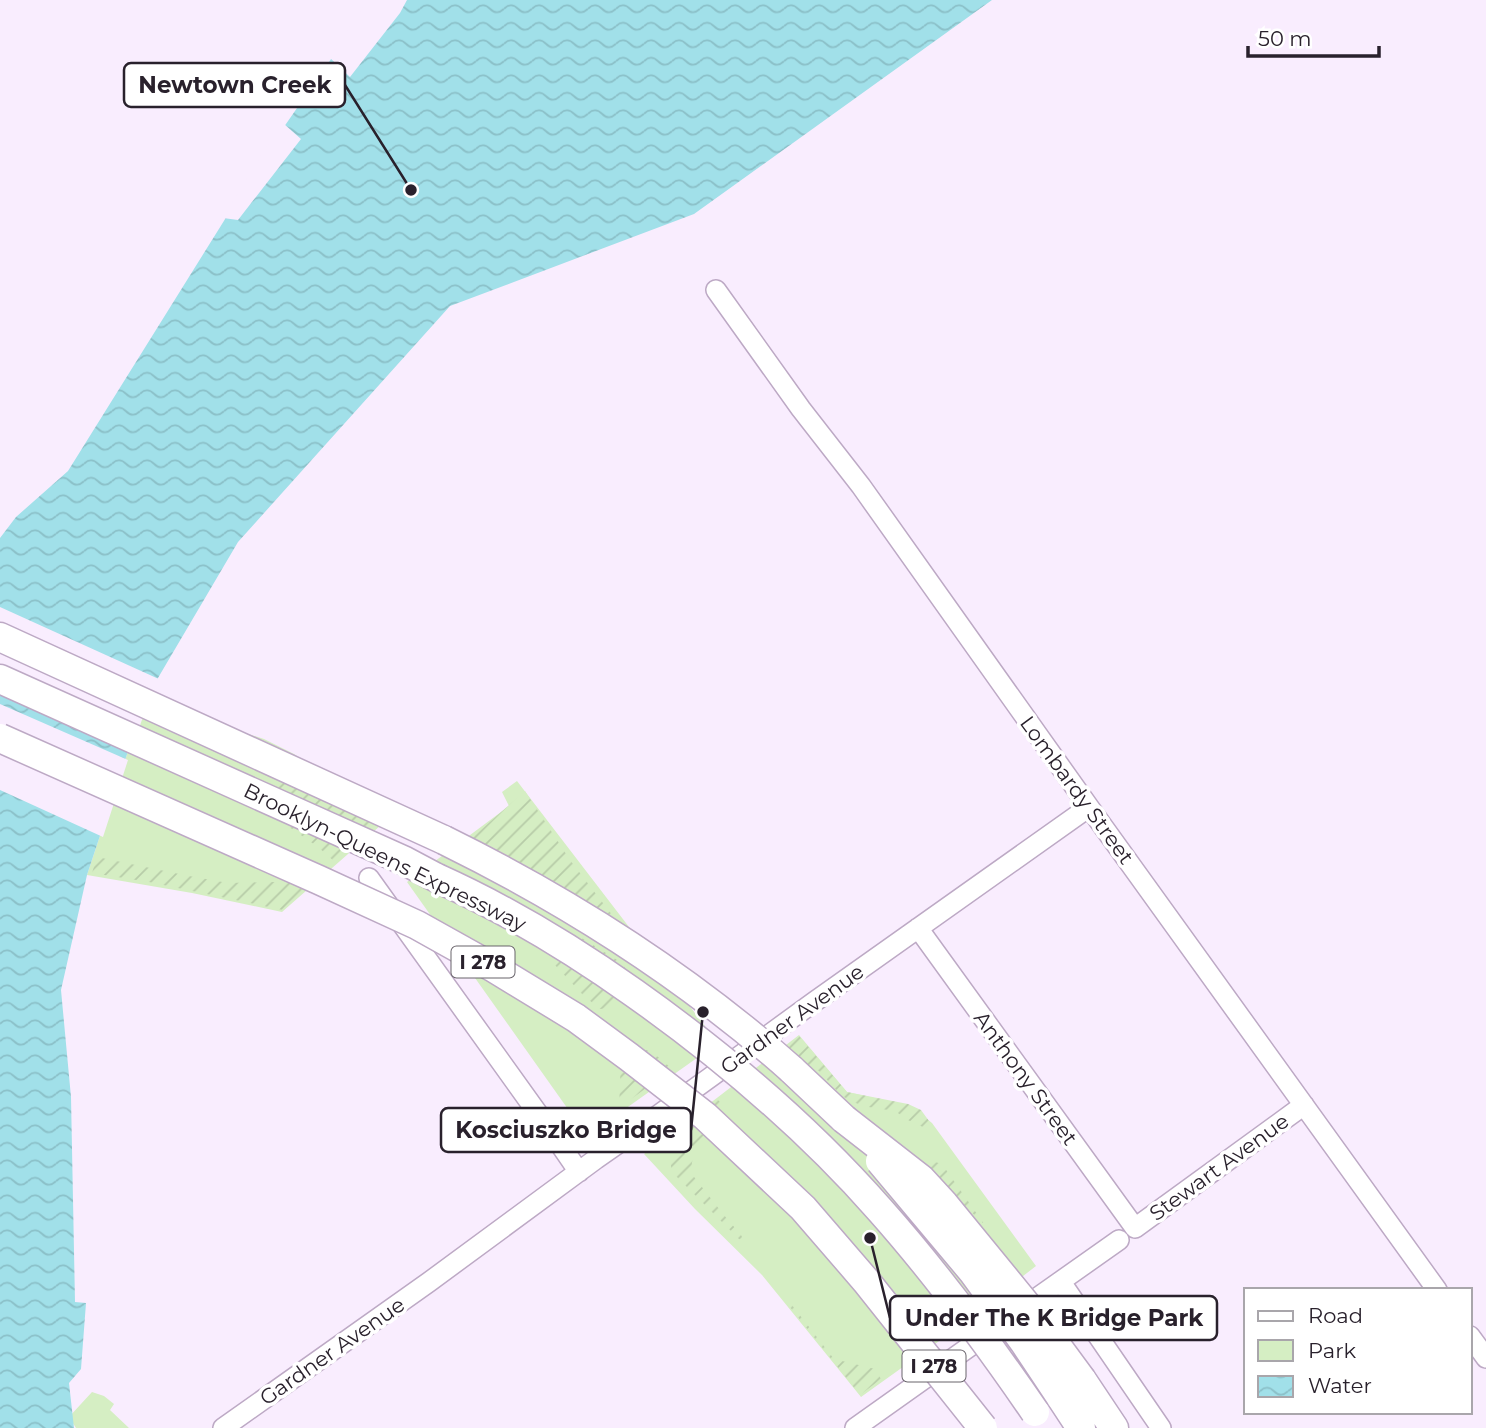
<svg xmlns="http://www.w3.org/2000/svg" width="1486" height="1428" font-family="Montserrat,sans-serif">
	<style>
		.green { fill: #d5eec3 }
		.garden { fill: url(#garden-furrows) }
		.water { fill: url(#water-waves) }
		.pier { fill: #f9edfe }
		.lines { fill: none; stroke-linecap: round; stroke-linejoin: round }
		.minor-casing { stroke: #bda9c5; stroke-width: 22 }
		.highway-casing { stroke: #bda9c5; stroke-width: 31 }
		.minor { stroke: #fff; stroke-width: 19 }
		.highway { stroke: #fff; stroke-width: 28 }
		.highway-bridge-casing { stroke: #bda9c5; stroke-width: 31; stroke-linecap: butt }
		.highway-bridge { stroke: #fff; stroke-width: 28 }
		.labels { text-anchor: middle; dominant-baseline: central; stroke-width: 7; stroke-linejoin: round; paint-order: stroke }
		.shield { fill: #fff; stroke: #69646b; stroke-width: 2 }
		.shield-label { font-size: 19px; font-weight: bold; fill: #29212c }
		.street-label { font-size: 21px; fill: #29212c; stroke: #fff }
		.leader { fill: none; stroke: #29212c; stroke-width: 2.5 }
		.callout-dot { fill: #29212c; stroke: #fff; stroke-width: 2.5 }
		.callout { fill: #fff; stroke: #29212c; stroke-width: 2.5 }
		.callout-label { font-size: 23px; text-anchor: middle; font-weight: bold; fill: #29212c }
	</style>
	<defs>
		<pattern id="garden-furrows" width="10" height="10" patternUnits="userSpaceOnUse" patternTransform="scale(1.75)"><rect width="10" height="10" fill="#d5eec3"/><path d="M-1 1l2-2M0 10L10 0M9 11l2-2" fill="none" stroke="#b7cca8"/></pattern>
		<pattern id="water-waves" width="16" height="10" patternUnits="userSpaceOnUse" patternTransform="scale(1.75)"><rect width="16" height="10" fill="#a1e0e9"/><path d="M0 5q4-4 8 0t8 0" fill="none" stroke="#8bc0c8"/></pattern>
	</defs>
	<rect width="100%" height="100%" fill="#f9edfe"/>
	<path class="green" d="M145,700L264,739L294,754L389,818L282,912L192,893L87,875Z
		M517,781L718,1043L587,1136L407,882L509,806L502,792Z
		M799,1035L847,1092L911,1106L932,1123L1036,1266L942,1339L861,1397L762,1275L695,1209L644,1154Z
		M92,1392L104,1396L114,1404L110,1410L129,1428H76L69,1417Z"/>
	<path class="garden" d="M299,760L385,819L369,836L335,862L318,847L285,824L275,815L268,791L271,782Z
		M525,791L570,860L629,937L457,851Z
		M97,857L189,876L228,883L316,881L283,910L149,882L92,873Z
		M577,935L622,963L628,973L629,979L610,1008L600,1009L583,995L555,965Z
		M799,1036L847,1092L908,1104L921,1110L929,1121L925,1128L908,1120L895,1111L862,1106L842,1096L819,1071L784,1054L789,1044Z
		M633,1047C650,1048 660,1058 672,1069L619,1108L621,1058Z
		M717,1099L720,1102L692,1162L691,1173L723,1214L741,1235L744,1241L739,1239L672,1172C664,1132 686,1118 717,1099Z
		M935,1162L942,1164L984,1224L925,1168Z
		M788,1300L834,1359L875,1369L881,1379L860,1395L786,1302Z"/>
	<path class="water" d="M372,0H992L694,214L450,306L238,542L145,700L87,875L61,990L71,1097L75,1302L86,1303L81,1369L69,1383L74,1428H0V538L16,517L68,471L270,147Z"/>
	<path class="pier" d="M368,0H407L400,13L350,77L329,57Z
		M284,124L301,139L238,220L223,218L265,149Z
		M0,607L161,680L148,702L131,752L0,692Z
		M0,704L128,760L103,837L0,790Z"/>
	<g class="lines">
		<defs>
			<path id="minor" d="M716,290L801,409L861,486L1089,807L1437,1290
				M369,878L559,1143L579,1172
				M918,928L1135,1228L1304,1105
				M1061,1282L1161,1428
				M1017,1312L1119,1240
				M1470,1336L1486,1358
				M223,1428L429,1282L596,1159L639,1129L814,1002L1089,807
				M855,1428L993,1330"/>
			<path id="highway" d="M0,637L444,840
				M0,679L405,861L437,878
				M791,1069L844,1119
				M1082,1380L1114,1428
				M1060,1396L1081,1428"/>
		</defs>
		<use href="#minor" class="minor-casing"/>
		<use href="#highway" class="highway-casing"/>
		<use href="#minor" class="minor"/>
		<use href="#highway" class="highway"/>
		<defs>
			<path id="highway-bridge" d="M0,738L319,880L417,925L494,968L576,1018L629,1057L705,1116L803,1208L866,1281L983,1428
				M444,840C570,902 685,975 791,1069
				M437,878C506,909 572,949 634,993C723,1056 807,1127 880,1210C936,1273 987,1342 1035,1412
				M844,1119L921,1179L944,1204L1029,1308L1082,1380
				M880,1161L973,1272L1024,1342L1060,1396"/>
		</defs>
		<use href="#highway-bridge" class="highway-bridge-casing"/>
		<use href="#highway-bridge" class="highway-bridge"/>
	</g>
	<g class="labels">
		<g class="shield">
			<rect x="451.5" y="946.5" width="63" height="31" rx="5"/>
			<rect x="902.5" y="1350.5" width="63" height="31" rx="5"/>
		</g>
		<g class="shield-label">
			<text x="483" y="962">I 278</text>
			<text x="934" y="1366">I 278</text>
		</g>
		<g class="street-label">
			<text transform="translate(1077 790) rotate(54)">Lombardy Street</text>
			<text transform="translate(385 857) rotate(26)">Brooklyn-Queens Expressway</text>
			<text transform="translate(792 1019) rotate(-36)">Gardner Avenue</text>
			<text transform="translate(1026 1078) rotate(54)">Anthony Street</text>
			<text transform="translate(1219 1167) rotate(-36)">Stewart Avenue</text>
			<text transform="translate(332 1351) rotate(-35)">Gardner Avenue</text>
		</g>
	</g>
	<path class="leader" d="M411 190L345 85M703 1012L691 1130M870 1238L890 1318"/>
	<g class="callout-dot">
		<circle cx="411" cy="190" r="7"/>
		<circle cx="703" cy="1012" r="7"/>
		<circle cx="870" cy="1238" r="7"/>
	</g>
	<g class="callout">
		<rect x="124" y="63" width="221" height="44" rx="7"/>
		<rect x="441" y="1108" width="250" height="44" rx="7"/>
		<rect x="890" y="1296" width="327" height="44" rx="7"/>
	</g>
	<g class="callout-label">
		<text x="235" y="93">Newtown Creek</text>
		<text x="566" y="1138">Kosciuszko Bridge</text>
		<text x="1054" y="1326">Under The K Bridge Park</text>
	</g>
	<rect x="1244" y="1288" width="228" height="126" fill="#ffffff" stroke="#a9a6ab" stroke-width="2"/>
	<rect x="1258" y="1311" width="35" height="10" fill="#ffffff" stroke="#a9a6ab" stroke-width="2"/>
	<text x="1308" y="1323" font-size="21" fill="#29212c">Road</text>
	<rect x="1258" y="1340" width="35" height="21" fill="#d5eec3" stroke="#a9a6ab" stroke-width="2"/>
	<text x="1308" y="1358" font-size="21" fill="#29212c">Park</text>
	<rect x="1258" y="1376" width="35" height="21" fill="url(#water-waves)" stroke="#a9a6ab" stroke-width="2"/>
	<text x="1308" y="1393" font-size="21" fill="#29212c">Water</text>
	<path d="M1248 46v10h131v-10" fill="none" stroke="#29212c" stroke-width="3.5"/>
	<text x="1258" y="46" font-size="21" fill="#29212c" stroke="#ffffff" stroke-width="5" paint-order="stroke">50 m</text>
</svg>
